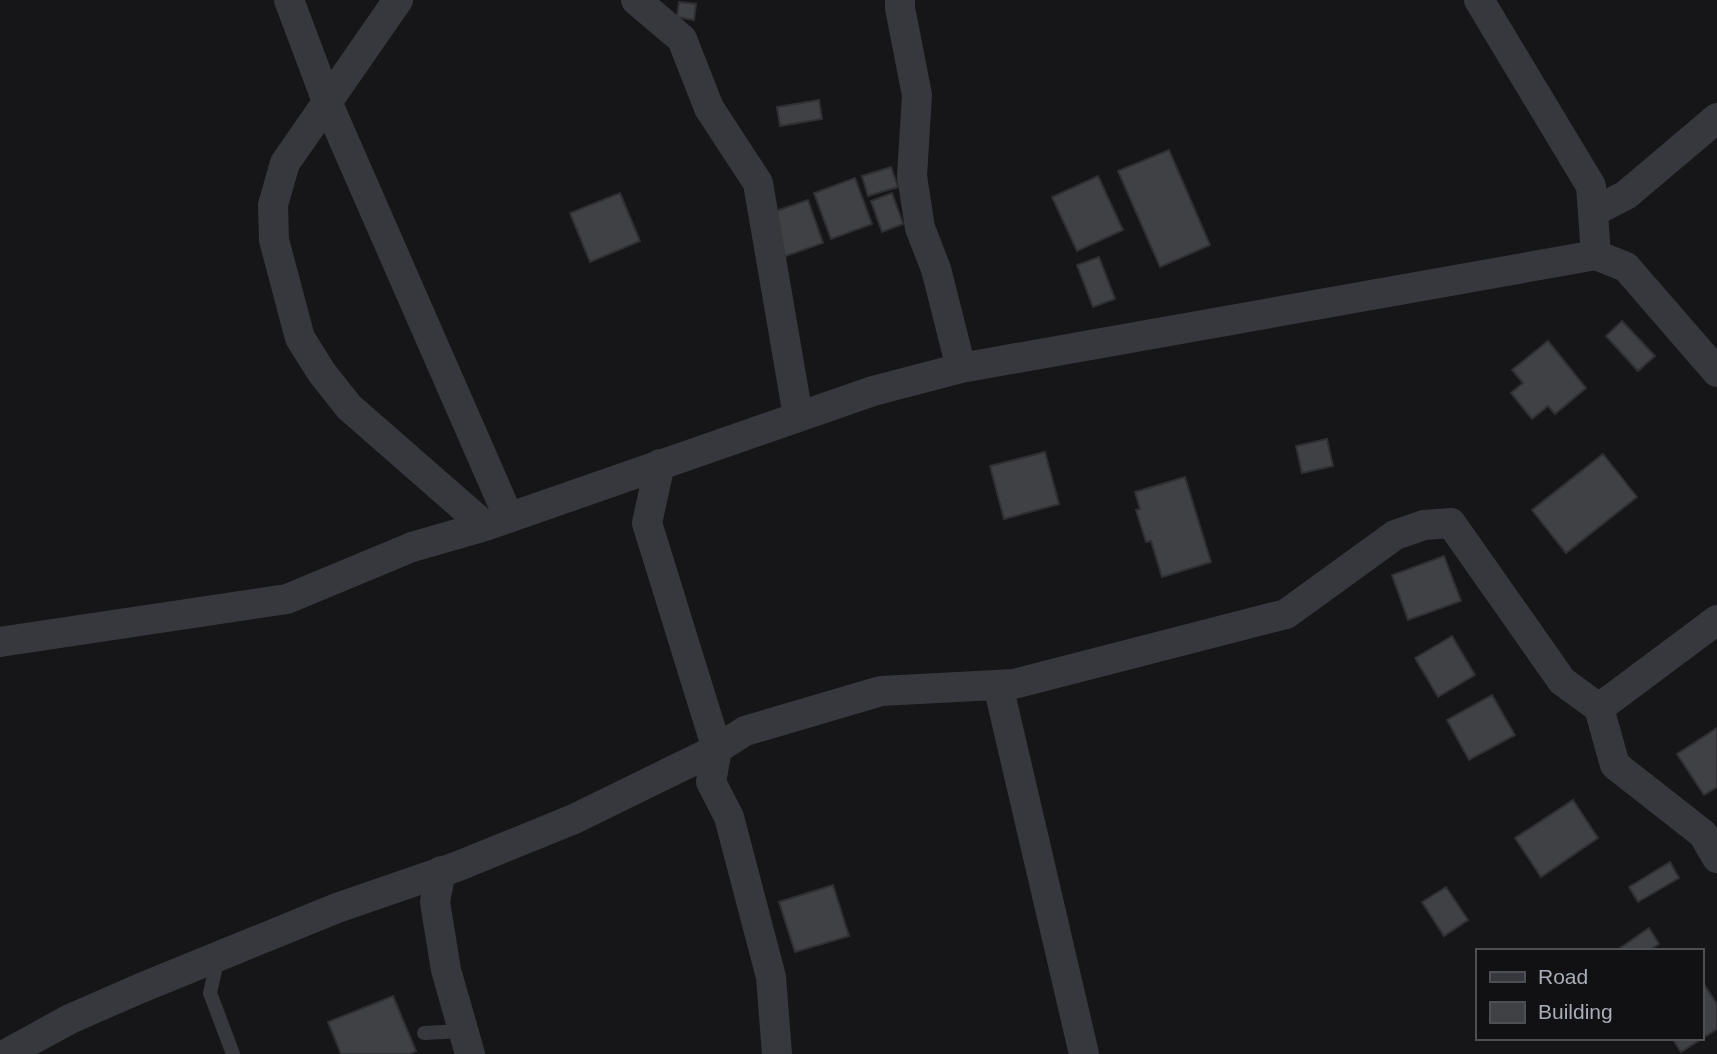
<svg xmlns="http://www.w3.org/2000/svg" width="1717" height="1054" font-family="Helvetica,sans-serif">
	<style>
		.building { fill: #404145; stroke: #303034; stroke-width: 2 }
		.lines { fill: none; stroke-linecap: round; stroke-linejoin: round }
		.service { stroke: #37383d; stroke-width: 14 }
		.minor { stroke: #37383d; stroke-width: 30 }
	</style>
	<rect width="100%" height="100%" fill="#161618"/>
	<path class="building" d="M679,2L696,4L694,20L677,17Z
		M819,100L822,119L780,126L777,107Z
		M1169,150L1210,245L1160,267L1118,171Z
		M891,167L898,187L868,196L862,176Z
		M1098,176L1123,230L1077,251L1052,197Z
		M855,178L872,224L831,239L814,193Z
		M620,193L640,241L590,262L570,213Z
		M892,193L903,224L882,232L871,201Z
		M808,200L823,243L780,258L773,212Z
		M1099,257L1115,299L1093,307L1077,265Z
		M1622,321L1655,356L1638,371L1606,336Z
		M1548,341L1586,388L1555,414L1548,406L1532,419L1511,393L1523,383L1512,370Z
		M1327,439L1333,466L1302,473L1296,446Z
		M1045,452L1059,504L1004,519L990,466Z
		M1603,454L1637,497L1566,553L1532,510Z
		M1185,477L1211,562L1162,577L1151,541L1146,542L1136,510L1140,509L1135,492Z
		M1444,556L1461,601L1408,620L1392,575Z
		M1452,636L1475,675L1438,697L1415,658Z
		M1492,695L1515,735L1469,760L1447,720Z
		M1717,728V787L1704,795L1677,754Z
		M1573,800L1598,838L1541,877L1515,838Z
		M1670,862L1679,878L1638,902L1629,887Z
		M833,885L849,936L795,952L779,902Z
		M1446,887L1468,920L1444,936L1422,902Z
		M1649,928L1659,944L1648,951H1616Z
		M1701,980L1717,1004V1029L1681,1052L1672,1038H1701Z
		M393,996L416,1051L410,1054H341L328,1022Z"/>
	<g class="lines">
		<path class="service" d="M218,958L210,993L233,1054
			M424,1033L463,1031"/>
		<path class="minor" d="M289,0L328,104L509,518
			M398,0L285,163L273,205L274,240L300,338L322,373L349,407L485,526
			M636,0L682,39L709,108L758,183L798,416
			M900,0V8L917,95L912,176L920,228L936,269L961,368
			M1479,0L1591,186L1596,255
			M1593,212L1626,195L1717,118
			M660,464L647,523L717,749L711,782L729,817L771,977L777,1054
			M0,642L287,599L412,547L485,526L873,391L961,368L1596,255L1626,267L1717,372
			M998,685L1084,1054
			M1599,708L1717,620
			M441,871L435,902L446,970L470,1054
			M6,1054L70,1019L141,988L337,908L456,867L574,819L717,749L745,731L881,691L1014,684L1286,614L1395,535L1424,525L1451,523L1562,681L1599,708L1615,765L1703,834L1717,858"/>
	</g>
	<rect x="1476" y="949" width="228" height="91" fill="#111113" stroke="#4d4f55" stroke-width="2"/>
	<rect x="1490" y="972" width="35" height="10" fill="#37383d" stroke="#4d4f55" stroke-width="2"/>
	<text x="1538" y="984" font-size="21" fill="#a8adb8">Road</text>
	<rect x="1490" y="1002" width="35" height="21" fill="#404145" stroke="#4d4f55" stroke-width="2"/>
	<text x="1538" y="1019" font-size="21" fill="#a8adb8">Building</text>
</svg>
